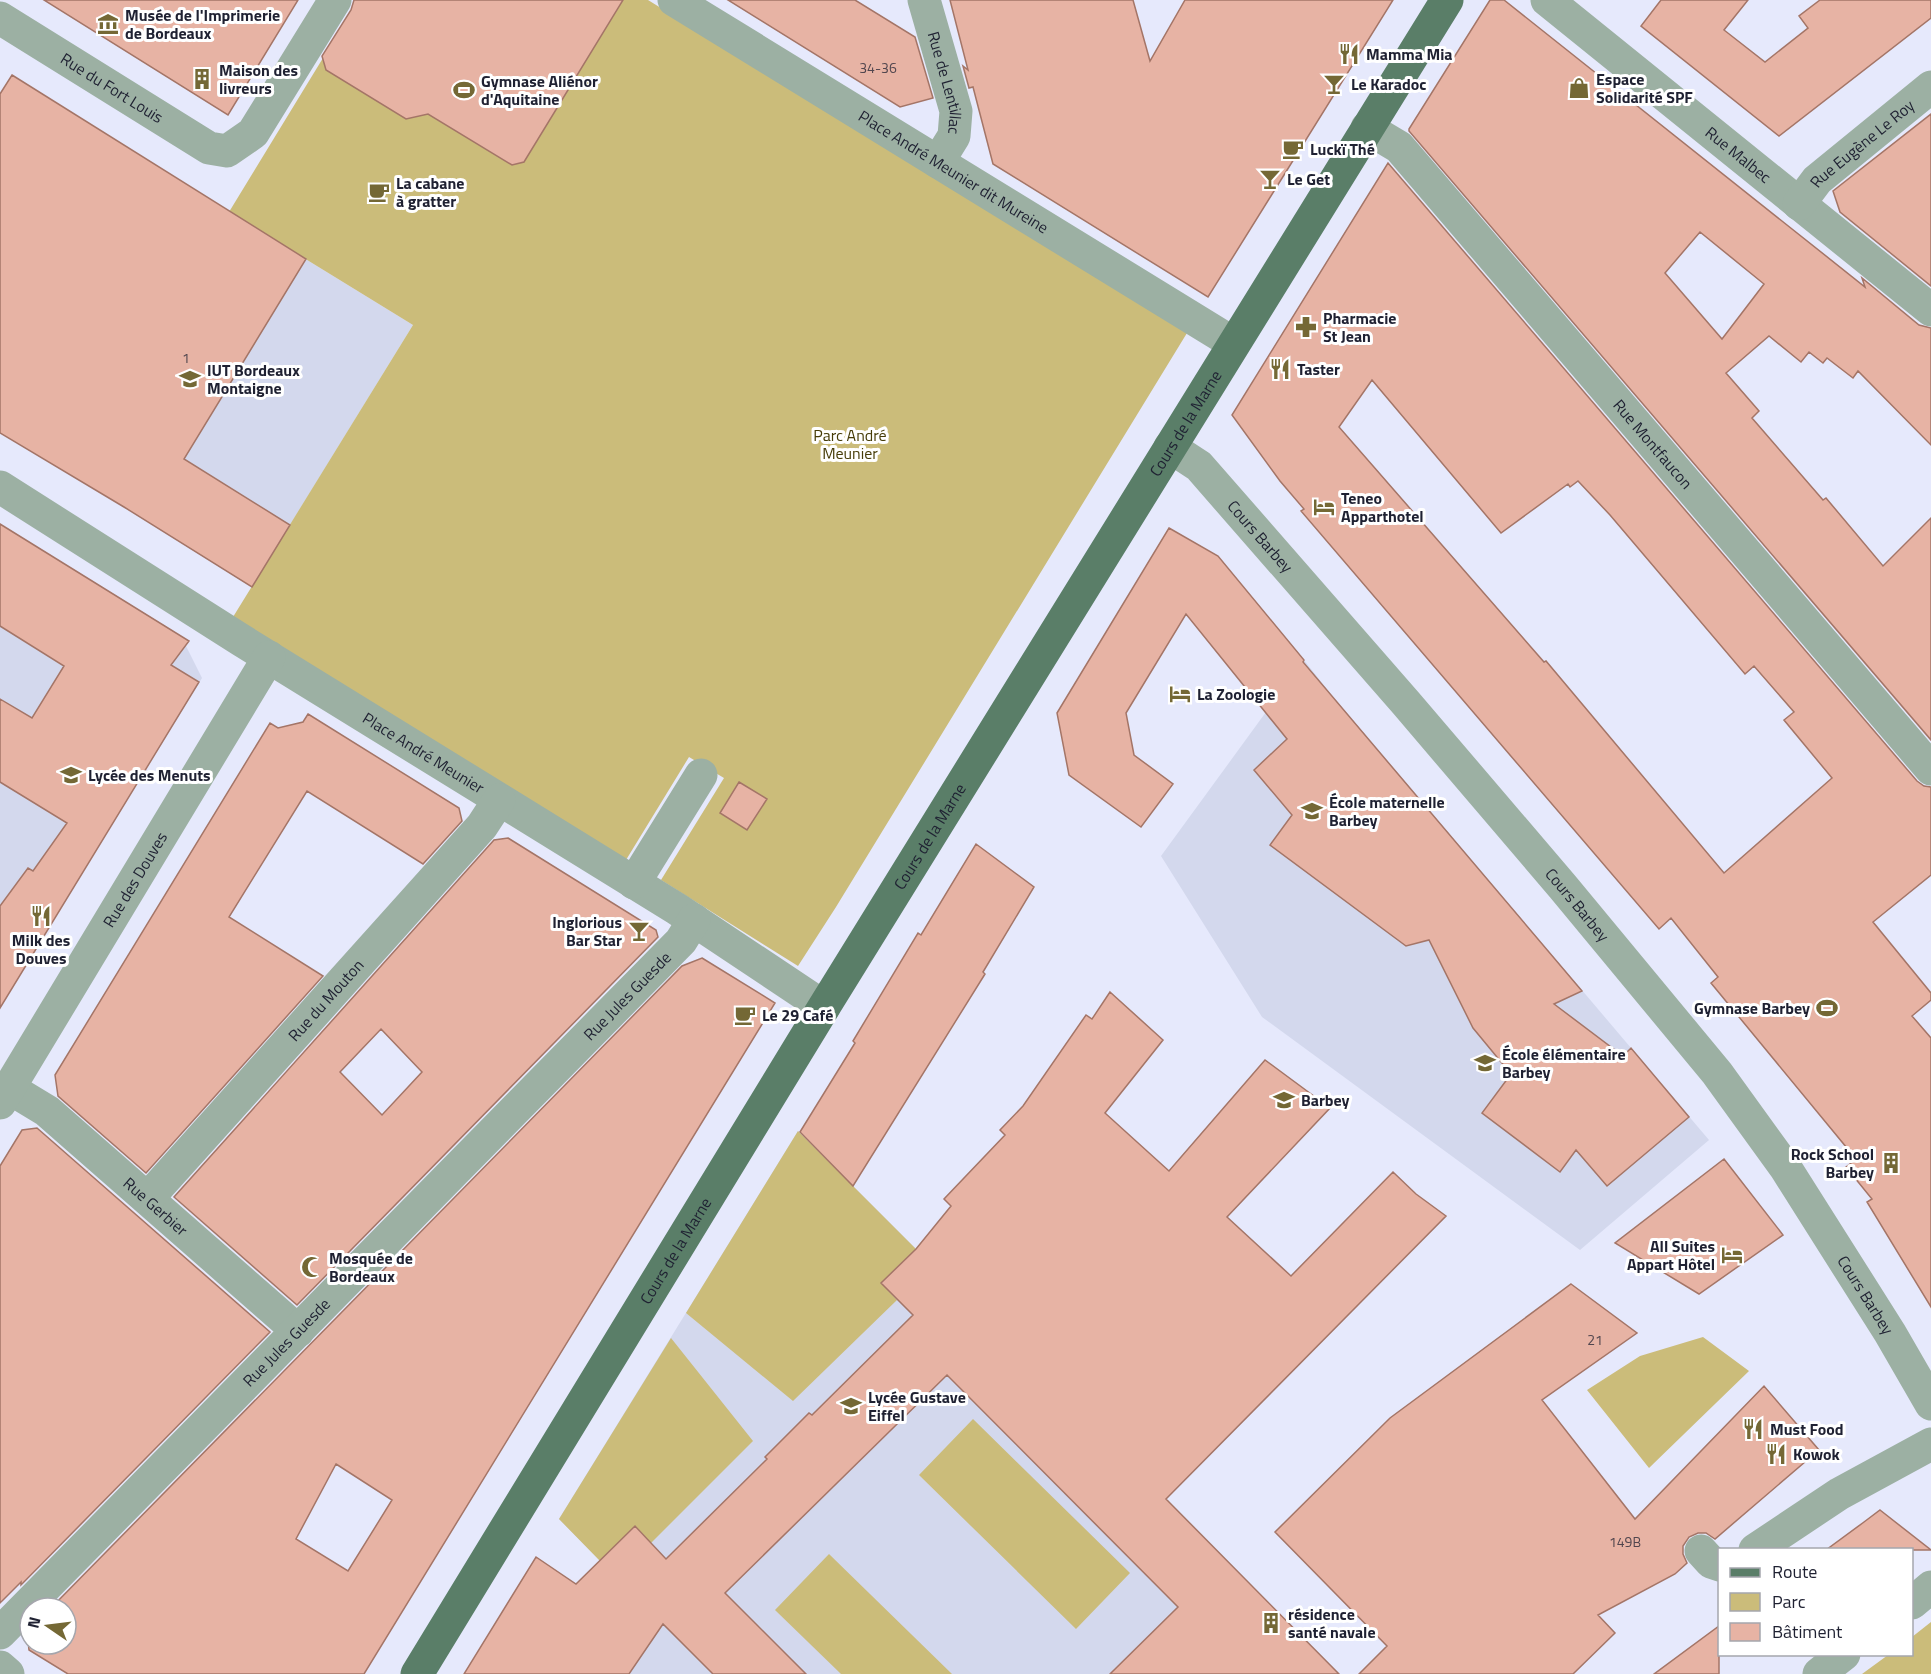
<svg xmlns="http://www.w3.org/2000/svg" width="1931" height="1674" font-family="'Titillium Web',sans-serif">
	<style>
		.built { fill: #d3d8ed }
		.green { fill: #cbbc7a }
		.building { fill: #e7b3a4; stroke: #a47567; stroke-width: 1.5; fill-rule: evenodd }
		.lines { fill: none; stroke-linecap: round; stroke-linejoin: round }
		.minor { stroke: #9cb0a3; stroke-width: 33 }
		.major { stroke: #5a7e68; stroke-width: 33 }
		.labels { text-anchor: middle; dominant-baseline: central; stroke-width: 6; stroke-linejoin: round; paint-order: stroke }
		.number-label { font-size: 14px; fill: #51464e }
		.poi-label { font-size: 16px; font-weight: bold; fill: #1f2132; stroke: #fff; text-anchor: start }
		.street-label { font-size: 16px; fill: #1f2132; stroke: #fff }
		.park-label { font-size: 16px; fill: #463c08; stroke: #fff }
	</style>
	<rect width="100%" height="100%" fill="#e6e9fc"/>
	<path class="built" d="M12,75L229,212L413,325L252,587L125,507L0,433V94Z
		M0,524L181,636L202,678L70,893L28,868L0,906Z
		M1304,660L1330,693L1709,1140L1580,1250L1262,1017L1161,856Z
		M798,1131L916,1249L1269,1674H601L649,1610L559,1519Z"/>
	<path class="green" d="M623,0H648L1187,333L836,907L798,966L661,880L724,778L689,757L626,860L233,617L413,325L229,212L323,58L422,110L512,165L524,162Z
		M798,1131L916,1249L881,1283L897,1300L793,1401L686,1313Z
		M1703,1337L1749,1371L1649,1468L1587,1390L1640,1356Z
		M671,1338L753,1441L651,1543L635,1526L600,1561L559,1519Z
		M973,1419L1130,1573L1076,1629L919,1475Z
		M829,1554L952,1674H841L775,1610Z
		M1931,1622V1674H1862L1888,1655L1912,1654V1637Z"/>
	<path class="building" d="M44,0H298L228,115Z
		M354,0H623L524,162L512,165L428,114L406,119L326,70L322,56L351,10Z
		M728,0H855L915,37L933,98L900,107Z
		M950,0H1133L1150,61L1185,0H1393L1208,297L993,164L973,87L969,88L963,66L968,70Z
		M1490,0H1504L1865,287L1862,278L1919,325L1931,328V445L1858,371L1853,378L1827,358L1823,363L1809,352L1801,362L1769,336L1726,373L1759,411L1752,418L1823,500L1826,498L1883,566L1931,518V740L1409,131V129ZM1700,232L1764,284L1722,339L1665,273Z
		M1661,0H1748L1724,30L1765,62L1808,28L1799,16L1820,0H1931V18L1779,136L1641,26Z
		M12,75L306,259L184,459L290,525L252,587L124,507L0,433V94Z
		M1931,114V286L1840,212L1833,191Z
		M1388,163L1917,781L1924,786L1931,787V875L1873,922L1931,993V1000L1912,1016L1931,1038V1307L1867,1202L1872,1199L1846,1167L1856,1159L1711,983L1718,977L1671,918L1659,929L1301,511L1304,509L1280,481L1232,415ZM1372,380L1501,533L1568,484L1570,487L1578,481L1610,515L1745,674L1754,666L1794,712L1784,720L1832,778L1724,873L1546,661L1544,662L1339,427Z
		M0,524L189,641L171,665L199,682L0,1008V906L28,868L33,871L67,823L0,782V699L32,718L64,666L0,626Z
		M1169,528L1218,556L1304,660L1303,662L1582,991L1554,1004L1623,1056L1631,1048L1689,1117L1607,1186L1576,1150L1560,1172L1482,1113L1511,1074L1473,1028L1429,940L1406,946L1270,845L1292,815L1254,770L1287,739L1186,614L1126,713L1134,755L1173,784L1141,827L1069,775L1057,713Z
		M308,714L459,808L462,821L423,864L307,791L229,917L323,976L146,1173L58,1096L55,1075L270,723L278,728L303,722Z
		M739,782L767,799L747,830L720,813Z
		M508,838L656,930L658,937L297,1305L174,1197L494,840ZM381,1029L422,1072L382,1115L340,1072Z
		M976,844L1034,887L983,972L985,974L853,1186L800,1132L855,1043L853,1041L918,933L921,935Z
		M702,958L775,1003L364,1674H68L29,1650L27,1632L30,1629V1644H66V1608H51L682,966ZM336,1464L392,1500L348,1571L296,1539Z
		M1110,992L1163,1040L1105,1113L1169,1171L1265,1060L1330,1108L1227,1217L1291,1276L1393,1172L1416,1194L1446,1216L1166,1499L1339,1674H1110L1178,1607L947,1375L725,1593L806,1674H713L663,1624L629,1674H464L536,1557L576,1584L635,1526L666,1559L767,1459L765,1457L809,1413L812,1415L913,1315L881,1283L916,1249L951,1206L944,1199L1005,1135L1000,1130L1023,1106L1086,1015L1092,1019Z
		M37,1128L270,1332L21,1585V1582L0,1603V1166L22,1130Z
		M1724,1159L1783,1235L1699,1294L1615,1243Z
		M1571,1284L1637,1333L1542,1400L1635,1519L1764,1386L1819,1450L1715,1539L1706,1533H1698L1689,1537L1683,1546V1554L1687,1563L1675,1574L1598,1615L1615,1633L1573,1674H1359L1387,1646L1275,1532L1390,1418Z
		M1880,1510L1931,1550H1826L1864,1522Z
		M1719,1626V1674H1654Z"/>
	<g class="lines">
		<g class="minor">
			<path id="s1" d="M674,0L1233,343"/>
			<path id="s2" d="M924,0L956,111L954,136L938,162"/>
			<path id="s3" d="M1547,0L1931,310"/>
			<path id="s4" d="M0,18L209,148L227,151L253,133L335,0"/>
			<path id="s5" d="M1367,128L1399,147L1931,769"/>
			<path id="s6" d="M1799,204L1817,180L1931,87"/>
			<path id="s7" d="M1170,447L1199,466L1406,703L1563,887L1717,1073L1785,1167L1890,1333L1931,1404"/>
			<path id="s8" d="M0,487L241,640L677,909L824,1007"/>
			<path d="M634,883L701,775"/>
			<path id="s9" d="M9,1088L47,1111L298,1331"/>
			<path id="s10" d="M0,1103L269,657"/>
			<path id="s11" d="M148,1198L482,826L499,800"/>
			<path d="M1755,1550L1839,1494L1931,1444"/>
			<path d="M1701,1551L1711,1562L1720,1565"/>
			<path d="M1912,1603L1931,1587"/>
			<path id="s12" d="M0,1633L681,941L694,920"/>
			<path d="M0,1667L8,1674"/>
			<path d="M1819,1674L1844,1654"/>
		</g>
		<path class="major" id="s13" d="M417,1674L824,1007L1447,0"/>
	</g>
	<defs>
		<symbol id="museum-bare" viewBox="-9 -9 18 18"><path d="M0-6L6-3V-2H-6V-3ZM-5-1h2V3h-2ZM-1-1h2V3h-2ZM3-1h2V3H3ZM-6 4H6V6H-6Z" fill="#746835" stroke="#fff" stroke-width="2.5" paint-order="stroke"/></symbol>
		<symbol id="restaurant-bare" viewBox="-9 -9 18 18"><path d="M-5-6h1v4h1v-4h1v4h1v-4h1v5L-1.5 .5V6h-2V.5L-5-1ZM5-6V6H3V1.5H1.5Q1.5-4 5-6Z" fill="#746835" stroke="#fff" stroke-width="2.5" paint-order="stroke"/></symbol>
		<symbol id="building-bare" viewBox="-9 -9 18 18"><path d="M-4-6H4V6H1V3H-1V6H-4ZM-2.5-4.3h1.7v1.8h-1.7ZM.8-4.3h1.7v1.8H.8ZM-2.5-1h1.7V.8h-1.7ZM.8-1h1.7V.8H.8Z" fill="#746835" stroke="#fff" stroke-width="2.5" paint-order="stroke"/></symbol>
		<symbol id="bar-bare" viewBox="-9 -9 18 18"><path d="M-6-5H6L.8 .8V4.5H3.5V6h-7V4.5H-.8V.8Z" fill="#746835" stroke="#fff" stroke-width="2.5" paint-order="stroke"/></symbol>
		<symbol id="shop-bare" viewBox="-9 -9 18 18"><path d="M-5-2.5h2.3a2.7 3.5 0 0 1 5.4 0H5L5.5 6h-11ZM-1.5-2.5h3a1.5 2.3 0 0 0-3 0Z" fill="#746835" stroke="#fff" stroke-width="2.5" paint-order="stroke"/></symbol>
		<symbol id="stadium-bare" viewBox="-9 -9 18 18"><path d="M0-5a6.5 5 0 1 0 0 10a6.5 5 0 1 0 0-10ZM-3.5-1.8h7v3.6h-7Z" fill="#746835" stroke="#fff" stroke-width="2.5" paint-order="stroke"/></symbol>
		<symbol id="cafe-bare" viewBox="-9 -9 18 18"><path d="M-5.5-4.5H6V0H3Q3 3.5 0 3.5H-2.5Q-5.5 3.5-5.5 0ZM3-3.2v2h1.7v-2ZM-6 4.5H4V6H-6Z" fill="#746835" stroke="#fff" stroke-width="2.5" paint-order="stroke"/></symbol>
		<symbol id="pharmacy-bare" viewBox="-9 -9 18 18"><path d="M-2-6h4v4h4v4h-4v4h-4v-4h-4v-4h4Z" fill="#746835" stroke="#fff" stroke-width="2.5" paint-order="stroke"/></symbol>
		<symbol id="university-bare" viewBox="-9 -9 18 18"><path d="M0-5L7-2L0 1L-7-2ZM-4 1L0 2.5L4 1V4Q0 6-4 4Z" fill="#746835" stroke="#fff" stroke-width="2.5" paint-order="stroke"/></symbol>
		<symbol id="hotel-bare" viewBox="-9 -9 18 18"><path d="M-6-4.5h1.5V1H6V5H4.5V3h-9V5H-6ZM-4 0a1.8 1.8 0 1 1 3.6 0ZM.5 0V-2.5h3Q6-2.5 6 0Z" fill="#746835" stroke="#fff" stroke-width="2.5" paint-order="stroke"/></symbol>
		<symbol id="school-bare" viewBox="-9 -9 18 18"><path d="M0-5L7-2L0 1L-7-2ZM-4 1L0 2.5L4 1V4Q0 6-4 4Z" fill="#746835" stroke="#fff" stroke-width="2.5" paint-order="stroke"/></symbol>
		<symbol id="mosque-bare" viewBox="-9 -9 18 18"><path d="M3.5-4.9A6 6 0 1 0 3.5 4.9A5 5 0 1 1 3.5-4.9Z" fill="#746835" stroke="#fff" stroke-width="2.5" paint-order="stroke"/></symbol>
	</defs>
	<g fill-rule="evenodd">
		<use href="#museum-bare" x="93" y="9" width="30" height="30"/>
		<use href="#restaurant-bare" x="1334" y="39" width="30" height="30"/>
		<use href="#building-bare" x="187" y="64" width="30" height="30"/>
		<use href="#bar-bare" x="1319" y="69" width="30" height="30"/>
		<use href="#shop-bare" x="1564" y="73" width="30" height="30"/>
		<use href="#stadium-bare" x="449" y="75" width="30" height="30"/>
		<use href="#cafe-bare" x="1278" y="134" width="30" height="30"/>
		<use href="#bar-bare" x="1255" y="164" width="30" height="30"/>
		<use href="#cafe-bare" x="364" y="177" width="30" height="30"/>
		<use href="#pharmacy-bare" x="1291" y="312" width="30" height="30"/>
		<use href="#restaurant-bare" x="1265" y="354" width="30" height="30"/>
		<use href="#university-bare" x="175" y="364" width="30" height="30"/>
		<use href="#hotel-bare" x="1309" y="492" width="30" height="30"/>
		<use href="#hotel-bare" x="1165" y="679" width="30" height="30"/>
		<use href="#school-bare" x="56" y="760" width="30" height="30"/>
		<use href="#school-bare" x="1297" y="796" width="30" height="30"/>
		<use href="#restaurant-bare" x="26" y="901" width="30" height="30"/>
		<use href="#bar-bare" x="624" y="916" width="30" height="30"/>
		<use href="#stadium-bare" x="1812" y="993" width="30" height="30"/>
		<use href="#cafe-bare" x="730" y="1000" width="30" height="30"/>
		<use href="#school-bare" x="1470" y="1048" width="30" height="30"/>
		<use href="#school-bare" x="1269" y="1085" width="30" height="30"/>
		<use href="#building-bare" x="1876" y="1148" width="30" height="30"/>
		<use href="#hotel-bare" x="1717" y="1240" width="30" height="30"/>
		<use href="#mosque-bare" x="297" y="1252" width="30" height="30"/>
		<use href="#school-bare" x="836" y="1391" width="30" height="30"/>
		<use href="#restaurant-bare" x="1738" y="1414" width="30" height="30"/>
		<use href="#restaurant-bare" x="1761" y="1439" width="30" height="30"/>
		<use href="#building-bare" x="1256" y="1608" width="30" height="30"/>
	</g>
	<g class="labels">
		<g class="number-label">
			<text x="878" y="67">34-36</text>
			<text x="186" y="357">1</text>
			<text x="1595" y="1339">21</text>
			<text x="1625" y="1541">149B</text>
		</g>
		<g class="poi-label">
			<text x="125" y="15">Musée de l'Imprimerie<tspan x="125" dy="18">de Bordeaux</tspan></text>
			<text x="1366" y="54">Mamma Mia</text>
			<text x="219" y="70">Maison des<tspan x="219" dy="18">livreurs</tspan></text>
			<text x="1596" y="79">Espace<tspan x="1596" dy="18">Solidarité SPF</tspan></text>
			<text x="481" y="81">Gymnase Aliénor<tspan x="481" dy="18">d'Aquitaine</tspan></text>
			<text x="1351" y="84">Le Karadoc</text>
			<text x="1310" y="149">Luckï Thé</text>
			<text x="1287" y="179">Le Get</text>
			<text x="396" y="183">La cabane<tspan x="396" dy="18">à gratter</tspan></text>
			<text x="1323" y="318">Pharmacie<tspan x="1323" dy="18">St Jean</tspan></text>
			<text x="1297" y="369">Taster</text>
			<text x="207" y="370">IUT Bordeaux<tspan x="207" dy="18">Montaigne</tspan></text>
			<text x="1341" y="498">Teneo<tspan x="1341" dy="18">Apparthotel</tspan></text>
			<text x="1197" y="694">La Zoologie</text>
			<text x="88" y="775">Lycée des Menuts</text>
			<text x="1329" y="802">École maternelle<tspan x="1329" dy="18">Barbey</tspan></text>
			<text x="622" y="922" text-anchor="end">Inglorious<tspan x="622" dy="18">Bar Star</tspan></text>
			<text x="41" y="940" text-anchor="middle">Milk des<tspan x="41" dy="18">Douves</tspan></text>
			<text x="1810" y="1008" text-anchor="end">Gymnase Barbey</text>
			<text x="762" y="1015">Le 29 Café</text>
			<text x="1502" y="1054">École élémentaire<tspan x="1502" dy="18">Barbey</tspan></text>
			<text x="1301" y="1100">Barbey</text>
			<text x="1874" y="1154" text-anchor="end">Rock School<tspan x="1874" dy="18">Barbey</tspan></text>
			<text x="1715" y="1246" text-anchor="end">All Suites<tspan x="1715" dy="18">Appart Hôtel</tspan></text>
			<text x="329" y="1258">Mosquée de<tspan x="329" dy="18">Bordeaux</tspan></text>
			<text x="868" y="1397">Lycée Gustave<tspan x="868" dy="18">Eiffel</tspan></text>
			<text x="1770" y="1429">Must Food</text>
			<text x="1793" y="1454">Kowok</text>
			<text x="1288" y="1614">résidence<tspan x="1288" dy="18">santé navale</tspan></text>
		</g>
		<g class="street-label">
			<text stroke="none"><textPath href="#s2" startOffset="86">Rue de Lentillac</textPath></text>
			<text stroke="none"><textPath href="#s4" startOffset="132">Rue du Fort Louis</textPath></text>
			<text stroke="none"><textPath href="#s6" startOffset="88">Rue Eugène Le Roy</textPath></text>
			<text stroke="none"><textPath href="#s3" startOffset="246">Rue Malbec</textPath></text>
			<text stroke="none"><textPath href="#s1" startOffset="328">Place André Meunier dit Mureine</textPath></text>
			<text stroke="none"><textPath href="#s13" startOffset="1468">Cours de la Marne</textPath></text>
			<text stroke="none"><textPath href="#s5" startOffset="428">Rue Montfaucon</textPath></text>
			<text stroke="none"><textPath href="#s7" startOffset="128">Cours Barbey</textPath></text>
			<text stroke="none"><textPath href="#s8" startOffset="500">Place André Meunier</textPath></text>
			<text stroke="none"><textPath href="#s13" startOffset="982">Cours de la Marne</textPath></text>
			<text stroke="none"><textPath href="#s10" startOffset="261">Rue des Douves</textPath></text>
			<text stroke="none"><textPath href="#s7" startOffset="614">Cours Barbey</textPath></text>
			<text stroke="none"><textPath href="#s12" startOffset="894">Rue Jules Guesde</textPath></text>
			<text stroke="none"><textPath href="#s11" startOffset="266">Rue du Mouton</textPath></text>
			<text stroke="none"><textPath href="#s9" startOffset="189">Rue Gerbier</textPath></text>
			<text stroke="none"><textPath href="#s13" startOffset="496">Cours de la Marne</textPath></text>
			<text stroke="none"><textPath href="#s7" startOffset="1100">Cours Barbey</textPath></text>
			<text stroke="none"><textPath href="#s12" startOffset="408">Rue Jules Guesde</textPath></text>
		</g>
		<g class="park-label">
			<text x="850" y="435">Parc André<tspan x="850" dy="18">Meunier</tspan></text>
		</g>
	</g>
	<rect x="1718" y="1548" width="195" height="108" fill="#ffffff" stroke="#a5a6ad" stroke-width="1.5"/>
	<rect x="1730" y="1568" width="30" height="9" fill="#5a7e68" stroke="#a5a6ad" stroke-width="1.5"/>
	<text x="1772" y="1578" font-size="18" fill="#1f2132">Route</text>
	<rect x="1730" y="1593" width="30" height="18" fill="#cbbc7a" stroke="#a5a6ad" stroke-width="1.5"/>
	<text x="1772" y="1608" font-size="18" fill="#1f2132">Parc</text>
	<rect x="1730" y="1623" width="30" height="18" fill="#e7b3a4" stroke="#a5a6ad" stroke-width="1.5"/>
	<text x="1772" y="1638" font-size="18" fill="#1f2132">Bâtiment</text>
	<g transform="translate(48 1626) rotate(284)"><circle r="28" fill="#ffffff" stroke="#a5a6ad" stroke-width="1.5"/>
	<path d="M0-4.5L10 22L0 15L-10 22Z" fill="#746835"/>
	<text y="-9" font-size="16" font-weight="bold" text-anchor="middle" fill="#1f2132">N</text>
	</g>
</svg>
